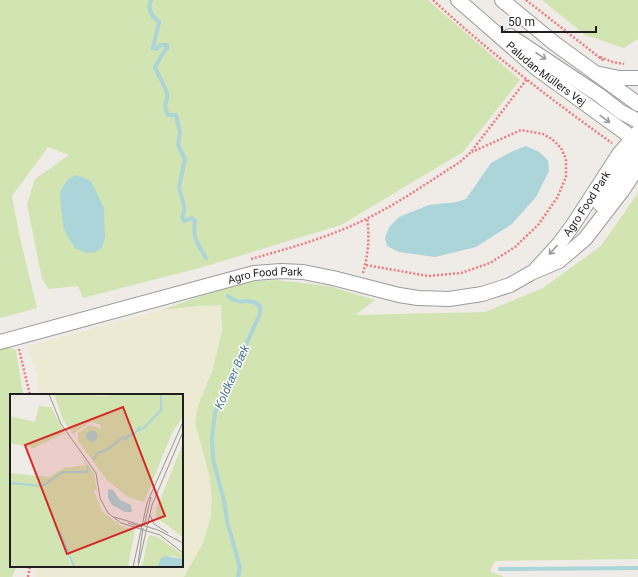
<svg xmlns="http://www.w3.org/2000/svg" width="638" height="577" font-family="Roboto,sans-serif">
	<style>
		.farmland { fill: #ecead3 }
		.grass { fill: #d2e4b1 }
		.water { fill: #abd5d8 }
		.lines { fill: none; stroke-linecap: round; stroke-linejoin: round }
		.stream { stroke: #abd5d8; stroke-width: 4 }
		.minor-casing { stroke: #9c9c9c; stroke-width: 16 }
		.path { stroke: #ec7a7f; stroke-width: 2.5; stroke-dasharray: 2 2; stroke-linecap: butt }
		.minor { stroke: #fff; stroke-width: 14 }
		.oneway { stroke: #9a9a9a }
		.labels { text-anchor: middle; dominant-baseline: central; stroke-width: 3; stroke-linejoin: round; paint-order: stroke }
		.street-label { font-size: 11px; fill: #1f1f1f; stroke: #fff }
		.water-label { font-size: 12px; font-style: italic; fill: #4a7790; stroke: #fff }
		.inset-river { fill: none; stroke: #abd5d8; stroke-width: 2 }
		.inset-road { fill: none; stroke: #9c9996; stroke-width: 1 }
		.view { fill: #d62828; fill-opacity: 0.15; stroke: #d62828; stroke-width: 2 }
		.inset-edge { fill: none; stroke: #1f1f1f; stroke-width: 2 }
	</style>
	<rect width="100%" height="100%" fill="#efebe6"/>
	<path class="farmland" d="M221,304L222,330L213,369L198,406L195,422L210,478L212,498L211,516L203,543L184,577H35L37,566H182V395H38L37,374L28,346L162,310Z"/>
	<path class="grass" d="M0,0H428L520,80L463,152L341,225L203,267L83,298L78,286L49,289L42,279L27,204L35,179L69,155L48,147L12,196L19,234L37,308L0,318Z
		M542,0H638V39L624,48L585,35Z
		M638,193V559L495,561L490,571L504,577H638H184L203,543L211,516L212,498L210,478L195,422L198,406L213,369L222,330L221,305L198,306L162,310L238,282L276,280L329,286L375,300L355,315L485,312L543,288L601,246Z
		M0,348H10L16,350L23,395H11V566H17L12,577H0Z"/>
	<path class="water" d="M526,146L539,152L548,160L549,171L536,197L512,224L476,247L435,257L399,252L387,246L385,238L389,227L399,217L429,205L457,202L466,199L491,163L511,152Z
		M76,175L91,181L104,208L105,237L102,248L95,252L87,253L75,248L64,230L61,207L60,194L63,186L68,179Z"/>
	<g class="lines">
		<path class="stream" d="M151,0C147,10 151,15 159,22L153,48L156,49L161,45H167V48L163,53L155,67C158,76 165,84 167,94C168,103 162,102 168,115H176L180,132L178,145L185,159L179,187L184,206V213L182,218L184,221L192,218L195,221C192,238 198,244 206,258
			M228,296C243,308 247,295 260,306V314L215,413L212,437L213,459L224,501L227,521L240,568L238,577
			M500,569L638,568"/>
		<defs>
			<g id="minor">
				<path id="s1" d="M458,0L536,68L638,142"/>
				<path d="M502,0L554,43L638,104"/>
				<path d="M510,36L599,95L621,112L638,121"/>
				<path d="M600,74L619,78H638"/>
				<path d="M600,204L638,150"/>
				<path id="s2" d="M536,269L559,244L573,225L619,154L638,132"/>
				<path id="s3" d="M0,342L254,273L281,271L303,272L333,278L399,295L418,298L449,299L482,294L510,285L531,273L559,261L585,239L622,191L638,167"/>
			</g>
		</defs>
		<use href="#minor" class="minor-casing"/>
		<path class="path" d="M433,0C489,52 550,99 612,143
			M526,0L604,61
			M600,57L613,62L624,64
			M251,259C290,248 330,237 366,219C399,203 430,181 460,162L471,152L527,79
			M366,265L428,276L461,273L490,263L515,247L538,225L557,198L566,177V159L561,148L552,139L543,134L521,130L472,152
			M363,273C368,256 370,236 367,218
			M19,349L30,395
			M28,577L30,566"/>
		<use href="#minor" class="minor"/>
	</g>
	<defs><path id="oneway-shaft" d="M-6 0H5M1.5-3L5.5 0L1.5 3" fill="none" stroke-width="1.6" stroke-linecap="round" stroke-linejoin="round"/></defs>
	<g class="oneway">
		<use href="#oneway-shaft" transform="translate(541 56) rotate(34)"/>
		<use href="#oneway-shaft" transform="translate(605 119) rotate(36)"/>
		<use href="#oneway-shaft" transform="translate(553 250) rotate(132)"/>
	</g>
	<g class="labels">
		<g class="street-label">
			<text stroke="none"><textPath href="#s1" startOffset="115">Paludan-Müllers Vej</textPath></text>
			<text stroke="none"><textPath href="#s2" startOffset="83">Agro Food Park</textPath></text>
			<text stroke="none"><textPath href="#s3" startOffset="274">Agro Food Park</textPath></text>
		</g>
		<g class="water-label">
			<text transform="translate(232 377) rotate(-66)">Koldkær Bæk</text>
		</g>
	</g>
	<g transform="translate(10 394)">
		<rect width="173" height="173" fill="#efebe6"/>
		<path d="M44,0L98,2V0H173V22L161,41L134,108L118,103L97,86L68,47V39L80,31L91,35V31L81,28L63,40L53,26ZM29,12L41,13L55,39L24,54L0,49V22L25,28ZM173,49V143L146,123V116ZM71,61L84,79L87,97L83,95L92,117L111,132L125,136L118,173H65L48,135L62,173H0V79L39,83L54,74L76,71ZM140,141L148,143L173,161V173L169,164L163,162H156L148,173H132L138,144Z" fill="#d2e4b1"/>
		<path d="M76.5 42a5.5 5.5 0 1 1 11 0a5.5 5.5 0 1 1-11 0ZM98,95L103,96L110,106L121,111L122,118H115L102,111L98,104ZM156,162L172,165V173H148L151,164Z" fill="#abd5d8"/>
		<path class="inset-river" d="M83,66L88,59L98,55L112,44L116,45L115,43L124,40L129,34V36L134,34L151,16V0M0,89L32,92L53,78H77L78,72M49,136L64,173"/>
		<path class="inset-road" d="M39,0L51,30L86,79L90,104L98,119L111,129L150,141L173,159M140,121L144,130L158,139M104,123L148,136L173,149M118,129L132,133M134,132L141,103M128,169L133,134M123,173L137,109L173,28M128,173L142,111L173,38"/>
		<path class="view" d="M113,13L155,122L57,160L15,51Z"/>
		<rect width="173" height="173" class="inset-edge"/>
	</g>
	<path d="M502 26v6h94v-6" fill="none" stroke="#1f1f1f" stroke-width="2"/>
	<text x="508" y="26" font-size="12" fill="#1f1f1f" stroke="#ffffff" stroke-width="3" paint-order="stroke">50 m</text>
</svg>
